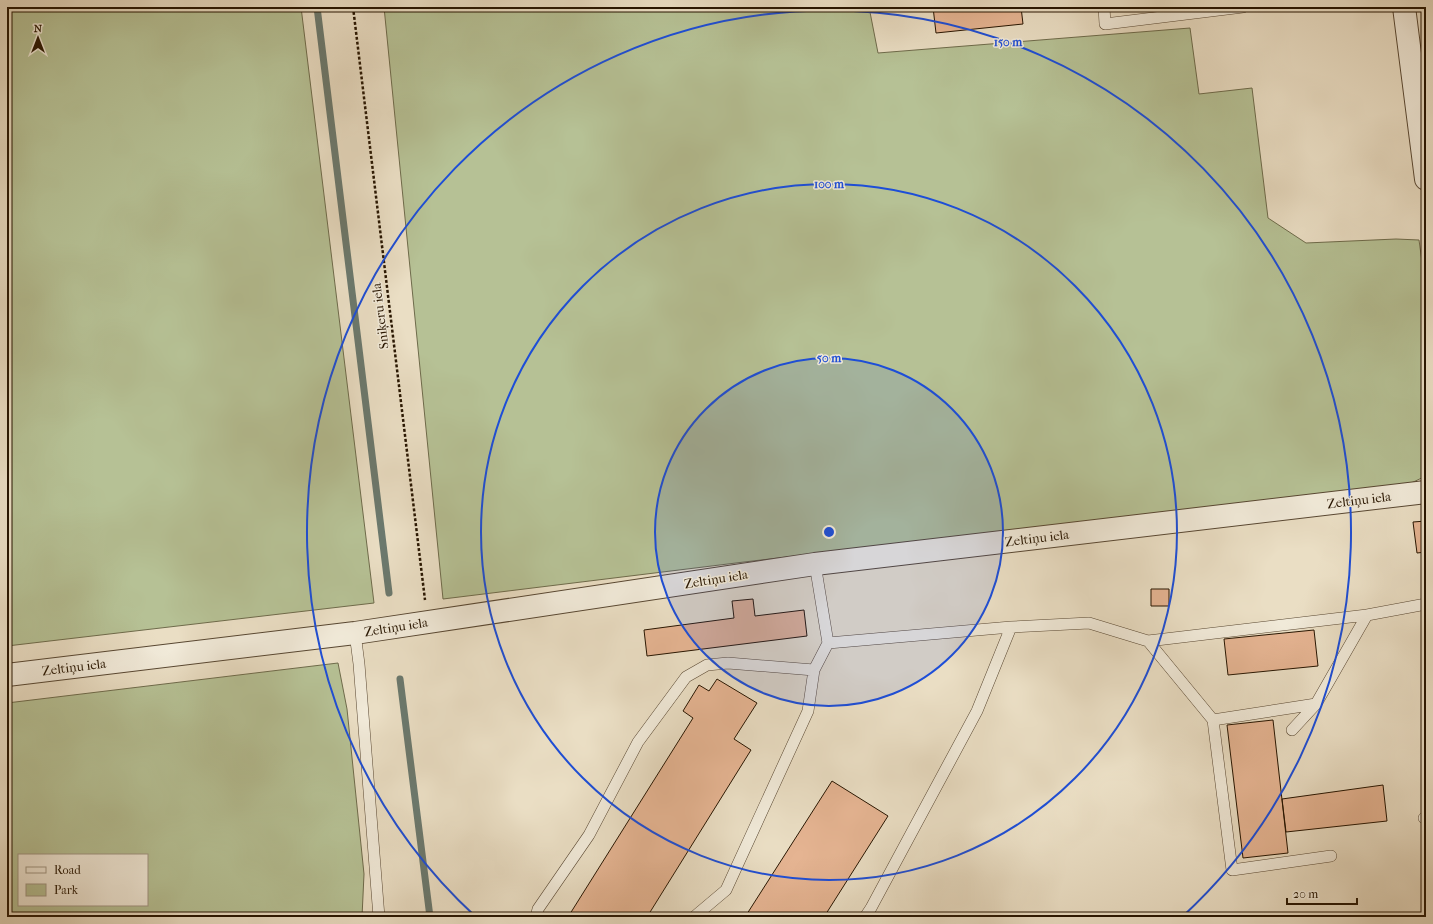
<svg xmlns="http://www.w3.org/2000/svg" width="1433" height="924" font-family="'IM FELL French Canon',serif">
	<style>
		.green { fill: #b6c195; stroke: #6e6b4b; fill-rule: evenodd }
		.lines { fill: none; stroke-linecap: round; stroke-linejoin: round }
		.stream { stroke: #6b796e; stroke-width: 7 }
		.building { fill: #e5b492; stroke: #271501 }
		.service-casing { stroke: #584732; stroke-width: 12 }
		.minor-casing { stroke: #584732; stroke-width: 24 }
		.path { stroke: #271501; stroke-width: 2.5; stroke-dasharray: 3 2; stroke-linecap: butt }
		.service { stroke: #f1ead9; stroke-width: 11 }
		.minor { stroke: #f1ead9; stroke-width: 22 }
		.ring { fill: none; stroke: #1d4ed8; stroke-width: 2 }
		.labels { text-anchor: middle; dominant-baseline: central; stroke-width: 3; stroke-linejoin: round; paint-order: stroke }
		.street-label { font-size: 13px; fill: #271501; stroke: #f1ead9 }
		.centre { fill: #1d4ed8; stroke: #f1ead9; stroke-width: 2 }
		.ring-label { font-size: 12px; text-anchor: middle; font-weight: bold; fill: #1d4ed8; stroke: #f1ead9; stroke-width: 3; stroke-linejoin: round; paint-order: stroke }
	</style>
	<rect width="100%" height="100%" fill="#eadec4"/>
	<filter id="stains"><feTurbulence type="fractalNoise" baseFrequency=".005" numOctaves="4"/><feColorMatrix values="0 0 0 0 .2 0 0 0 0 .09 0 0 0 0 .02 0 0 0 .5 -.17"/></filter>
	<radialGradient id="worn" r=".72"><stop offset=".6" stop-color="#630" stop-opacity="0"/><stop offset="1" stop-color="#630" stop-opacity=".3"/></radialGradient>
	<path class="green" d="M7,7H301L374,603L7,646Z
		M384,7H869L878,53L1190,28L1199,94L1252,88L1268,218L1306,243L1396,239L1419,240L1426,291V476L1409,484L744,562L443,599Z
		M338,663L347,709L364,874L362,917H7V703ZM19,855H147V905H19Z"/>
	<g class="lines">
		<path class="stream" d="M317,7L389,593
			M400,679L430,917"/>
	</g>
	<path class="building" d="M933,7H1021L1023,24L936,33Z
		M1426,521V552L1417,553L1413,522Z
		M1151,589H1169V606H1151Z
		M753,599L755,616L804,610L807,636L647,656L644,630L734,618L732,601Z
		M1314,630L1318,666L1228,675L1224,639Z
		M717,679L757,703L734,739L751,750L647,917H568L693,718L683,711L699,685L709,691Z
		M1273,720L1288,853L1243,858L1227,725Z
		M832,781L888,816L824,917H745Z
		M1383,785L1387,821L1286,832L1282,799Z"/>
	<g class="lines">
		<defs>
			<path id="service" d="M1104,7L1105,24L1243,7
				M355,633L359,664L379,917
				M1148,641L1367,615
				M828,643L1011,627L1089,623L1148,641L1213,720L1316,704
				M1213,720L1232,870L1331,856
				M1292,730L1316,704L1367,615L1426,604
				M1424,818L1426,817
				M536,917L538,909L589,835L638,742L686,677L707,665L728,663L814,670
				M694,917L726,890L808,711L814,670L828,643L815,564
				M865,917L871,908L977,711L1011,627"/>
			<path id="minor" d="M1404,7L1426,179
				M7,675L355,633L815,564L1426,492"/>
		</defs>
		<use href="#service" class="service-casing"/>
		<use href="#minor" class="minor-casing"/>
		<path class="path" d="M353,7L425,600"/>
		<use href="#service" class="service"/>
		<use href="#minor" class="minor"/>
	</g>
	<circle cx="829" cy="532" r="174" fill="#1d4ed8" fill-opacity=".12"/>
	<g class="ring">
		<circle cx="829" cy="532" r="174"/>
		<circle cx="829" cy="532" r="348"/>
		<path d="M476 917A522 522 0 1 1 1182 917"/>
	</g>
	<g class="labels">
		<g class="street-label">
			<text transform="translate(380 316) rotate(-97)">Sniķeru iela</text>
			<text transform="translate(1359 500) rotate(-7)">Zeltiņu iela</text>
			<text transform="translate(1037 538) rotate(-7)">Zeltiņu iela</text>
			<text transform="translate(716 579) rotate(-9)">Zeltiņu iela</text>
			<text transform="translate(396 627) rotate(-9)">Zeltiņu iela</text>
			<text transform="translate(74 667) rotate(-7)">Zeltiņu iela</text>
		</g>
	</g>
	<circle cx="829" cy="532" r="6" class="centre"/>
	<g class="ring-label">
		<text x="1008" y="46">150 m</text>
		<text x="829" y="188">100 m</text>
		<text x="829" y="362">50 m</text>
	</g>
	<rect width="1433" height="924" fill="none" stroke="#eadec4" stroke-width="24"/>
	<rect x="8" y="8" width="1417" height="908" fill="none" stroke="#271501" stroke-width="2"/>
	<rect x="12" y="12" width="1409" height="900" fill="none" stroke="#271501"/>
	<rect x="18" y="854" width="130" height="52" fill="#f1ead9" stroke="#a09583"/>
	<rect x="26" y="867" width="20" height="6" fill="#f1ead9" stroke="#a09583"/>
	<text x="54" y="874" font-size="12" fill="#271501">Road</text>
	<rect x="26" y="884" width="20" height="12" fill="#b6c195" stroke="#a09583"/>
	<text x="54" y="894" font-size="12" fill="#271501">Park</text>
	<g transform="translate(38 38)" stroke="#f1ead9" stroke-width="3" paint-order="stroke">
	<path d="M0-3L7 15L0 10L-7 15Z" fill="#271501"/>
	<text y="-6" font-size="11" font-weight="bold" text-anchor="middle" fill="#271501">N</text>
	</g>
	<path d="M1287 898v6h70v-6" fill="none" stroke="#271501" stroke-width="2"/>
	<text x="1293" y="898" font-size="12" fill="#271501" stroke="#f1ead9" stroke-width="3" paint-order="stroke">20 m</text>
	<rect width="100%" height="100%" filter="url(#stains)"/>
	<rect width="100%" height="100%" fill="url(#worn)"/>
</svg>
